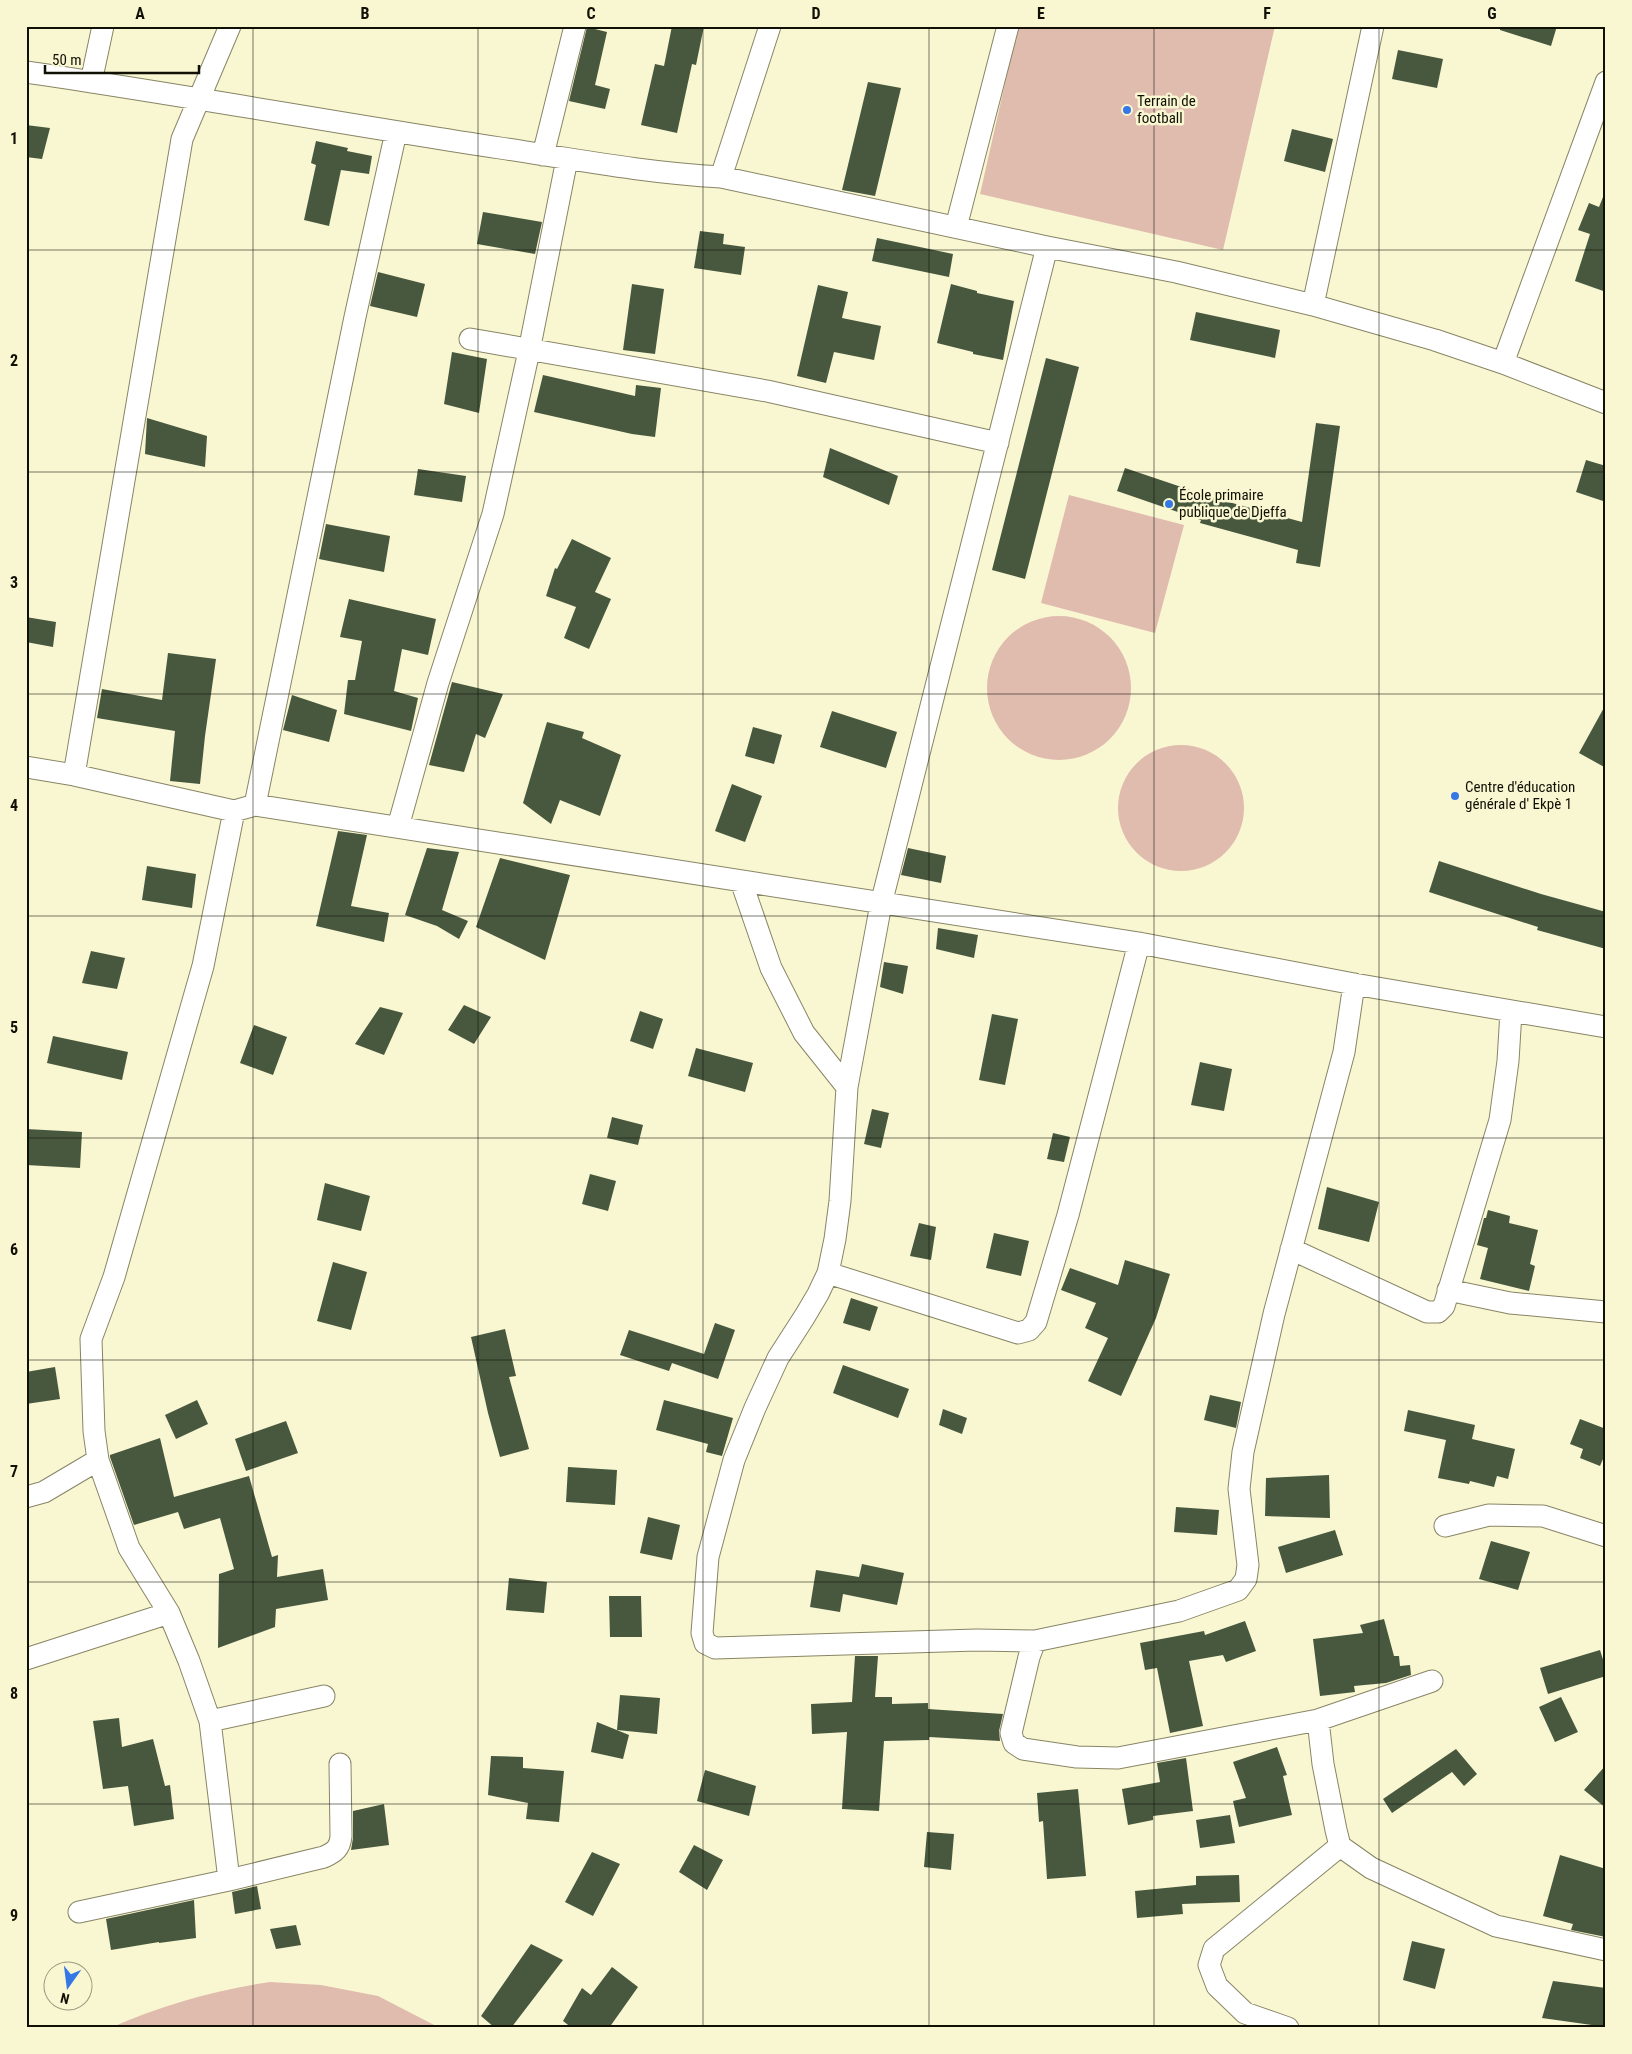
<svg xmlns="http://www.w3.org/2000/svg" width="1632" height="2054" font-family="'Roboto Condensed',sans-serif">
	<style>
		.green { fill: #e0bcaf }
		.building { fill: #47583e }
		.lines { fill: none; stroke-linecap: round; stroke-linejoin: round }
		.minor-casing { stroke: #888565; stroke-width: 23 }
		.minor { stroke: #fff; stroke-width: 21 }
		.grid { fill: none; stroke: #111005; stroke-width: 1; stroke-opacity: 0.55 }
		.poi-dot { fill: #3478e6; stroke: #f9f6d2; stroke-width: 2 }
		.labels { text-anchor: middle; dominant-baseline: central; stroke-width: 5; stroke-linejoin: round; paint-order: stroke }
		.poi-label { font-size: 15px; fill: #111005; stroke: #f9f6d2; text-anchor: start }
		.neatline { fill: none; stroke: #111005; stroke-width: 2 }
		.grid-label { font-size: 16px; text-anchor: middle; font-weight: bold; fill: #111005 }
	</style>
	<rect width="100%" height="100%" fill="#f9f6d2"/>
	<path class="green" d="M1018,26H1275L1223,250L980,194Z
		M1069,495L1184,525L1155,633L1041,603Z
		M987 688a72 72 0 1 1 144 0a72 72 0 1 1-144 0Z
		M1118 808a63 63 0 1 1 126 0a63 63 0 1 1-126 0Z
		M270,1982L321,1985L378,1996L440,2028H110C162,2005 215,1990 270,1982Z"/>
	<path class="building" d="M672,26H704L696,65L692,64L677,133L641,125L655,64L664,66Z
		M1500,26H1557L1551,46L1500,30Z
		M587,27L607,32L595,85L610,89L605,109L569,101Z
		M1398,50L1443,59L1437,88L1392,79Z
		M868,82L901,88L875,196L842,190Z
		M26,125L50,128L42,159L26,157Z
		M1292,129L1333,139L1325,172L1284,161Z
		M316,141L348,148L347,151L372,156L369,174L341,170L329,226L304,220L316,165L311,163Z
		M1603,197L1606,198V292L1575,281L1590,234L1578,230L1589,203L1599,207Z
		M483,212L542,222L535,254L477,244Z
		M700,231L724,234L723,244L745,247L741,275L694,268Z
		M877,238L953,254L949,277L872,261Z
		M378,272L425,284L417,317L370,306Z
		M632,284L664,289L655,354L623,350Z
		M951,284L977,291V293L1014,301L1003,360L973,354V352L937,343Z
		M818,285L848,292L842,318L881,326L874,360L834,352L826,383L797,376Z
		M1196,312L1280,330L1275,358L1190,340Z
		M452,352L487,359L479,413L444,404Z
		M1046,358L1079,367L1025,579L992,570Z
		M543,375L635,396L636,385L661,388L655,437L632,434L534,412Z
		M147,418L207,436L205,467L145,454Z
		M1316,423L1340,426L1320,567L1296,563L1298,550L1200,523L1201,520L1117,491L1125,468L1214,498L1302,522Z
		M830,448L898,476L889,505L823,477Z
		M1586,460L1606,466V502L1576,492Z
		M418,469L466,476L462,502L414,495Z
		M326,524L390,536L384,572L319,559Z
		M572,539L611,558L595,592L611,599L589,649L564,638L576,607L546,596L555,568L557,569Z
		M349,599L436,619L428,655L402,649L394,691L418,698L411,731L344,714L348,680H355L362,641L340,637Z
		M26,617L56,622L53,647L26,642Z
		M168,653L216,659L205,736L200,784L170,781L175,731L97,718L102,689L162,700Z
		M452,682L503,694L485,738L476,734L464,772L429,765Z
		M292,695L337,710L329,742L283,730Z
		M1606,704V768L1579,753Z
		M832,711L897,732L886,768L820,747Z
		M547,722L584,732L582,738L621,755L600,816L560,800L551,824L523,803Z
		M753,727L782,735L774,764L745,756Z
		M732,784L762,796L745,842L715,831Z
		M338,831L367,835L351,906L389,913L384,942L316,926Z
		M427,848L459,852L442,910L468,921L459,939L437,926L405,915Z
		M908,848L946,856L941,883L901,875Z
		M500,858L570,875L545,960L476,927Z
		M1439,861L1541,894L1606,912V949L1537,930L1538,927L1429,892Z
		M147,866L196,874L192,908L142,900Z
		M938,928L978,935L974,958L936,949Z
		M91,951L125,958L117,989L82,983Z
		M884,962L908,966L903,994L880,987Z
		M464,1005L491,1017L474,1044L448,1030Z
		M380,1007L403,1013L384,1055L355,1044Z
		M640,1011L663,1019L653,1049L630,1041Z
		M992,1014L1018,1019L1005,1085L979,1080Z
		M254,1025L287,1037L273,1075L240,1063Z
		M53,1036L128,1052L122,1080L47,1063Z
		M696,1048L753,1063L745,1092L688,1076Z
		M1200,1062L1232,1069L1224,1111L1191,1105Z
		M872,1109L889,1113L881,1148L864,1144Z
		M612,1117L643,1125L638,1145L607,1138Z
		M26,1129L82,1132L80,1168L26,1165Z
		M1053,1133L1070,1137L1064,1162L1047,1159Z
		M590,1174L616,1181L608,1211L582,1204Z
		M325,1183L370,1196L361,1231L317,1220Z
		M1327,1187L1379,1202L1369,1242L1318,1229Z
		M1488,1210L1510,1216L1509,1223L1538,1230L1530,1264L1535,1266L1529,1291L1480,1279L1488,1248L1477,1245L1484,1218H1486Z
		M919,1223L936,1227L931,1260L910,1256Z
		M994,1233L1029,1241L1021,1276L986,1268Z
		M1125,1260L1170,1274L1156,1318L1121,1396L1088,1381L1108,1338L1085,1328L1096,1303L1061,1290L1070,1268L1118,1285Z
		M333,1262L367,1272L351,1330L317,1321Z
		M851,1298L878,1307L870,1331L843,1323Z
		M715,1323L735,1330L718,1379L672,1363L669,1371L620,1355L629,1330L704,1354Z
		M505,1329L516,1376L509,1377L529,1449L500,1457L488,1413L471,1337Z
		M843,1365L909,1389L898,1418L833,1393Z
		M55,1367L60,1399L26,1404V1372Z
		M1210,1395L1241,1402L1236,1428L1204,1420Z
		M197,1400L208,1424L176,1439L165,1415Z
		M664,1400L733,1418L722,1456L706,1452L708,1444L656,1430Z
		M943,1409L967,1418L962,1434L939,1425Z
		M1408,1410L1475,1425L1472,1439L1515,1449L1508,1479L1497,1476L1494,1487L1470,1481L1469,1484L1438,1478L1446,1440L1404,1431Z
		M1580,1419L1606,1429V1452L1600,1466L1580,1458L1583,1449L1570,1444Z
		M286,1421L298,1453L246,1471L235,1439Z
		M160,1438L174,1497L249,1476L272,1557L278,1555L277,1577L323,1569L328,1600L276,1609L275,1627L218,1648L219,1574L234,1569L220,1518L184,1529L178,1512L134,1525L110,1457V1455Z
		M568,1467L617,1470L615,1505L566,1502Z
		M1329,1475L1330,1518L1265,1516L1266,1478Z
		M1176,1507L1219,1510L1217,1535L1174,1532Z
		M648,1517L680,1525L672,1560L640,1553Z
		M1335,1530L1343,1555L1286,1573L1278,1547Z
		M1491,1541L1530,1552L1518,1590L1479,1579Z
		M862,1564L904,1573L897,1605L843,1594L840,1612L810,1607L816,1570L859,1577Z
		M509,1578L547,1582L544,1613L506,1610Z
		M609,1596H641L642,1637H610Z
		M1384,1619L1394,1656H1399L1400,1666L1410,1665L1411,1675L1386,1683L1354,1686L1355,1692L1320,1696L1313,1639L1363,1633L1360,1625Z
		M1245,1621L1256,1651L1226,1662L1223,1655L1189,1661L1203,1726L1170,1733L1157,1668L1145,1670L1140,1643L1204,1631L1205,1635Z
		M1600,1650L1606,1669V1676L1548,1694L1540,1668Z
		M855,1656H878L875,1697H892V1704L928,1703V1709L1003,1714L999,1731L1000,1741L929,1737V1740L884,1741L879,1811L842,1809L847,1732L812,1734L811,1704L852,1702Z
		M620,1695L660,1698L657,1734L617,1730Z
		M1561,1697L1578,1732L1555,1742L1539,1707Z
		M119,1718L122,1747L153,1739L165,1786L170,1785L174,1819L134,1826L128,1786L103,1789L93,1721Z
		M597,1722L629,1735L623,1759L591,1752Z
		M1277,1747L1287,1775L1283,1776L1292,1815L1239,1827L1233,1801L1246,1798L1233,1762Z
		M1456,1749L1477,1774L1464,1786L1452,1772L1392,1813L1383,1799Z
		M491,1756L523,1757V1768L564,1771L559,1822L526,1819L528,1803L488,1795Z
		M1186,1758L1193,1811L1153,1816V1820L1128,1825L1122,1789L1160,1782L1157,1763Z
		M1606,1765V1808L1584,1790Z
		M705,1770L756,1786L749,1816L697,1801Z
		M1078,1789L1086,1876L1047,1879L1043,1821L1039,1822L1037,1793Z
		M384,1804L389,1845L351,1850L353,1838V1811Z
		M1230,1815L1235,1843L1200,1848L1196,1820Z
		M927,1832L954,1834L951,1870L924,1867Z
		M694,1845L723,1860L707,1890L679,1872Z
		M592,1852L620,1864L593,1916L565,1902Z
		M1560,1855L1606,1869V1937L1571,1930L1573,1924L1543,1916Z
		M1239,1875L1240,1902L1182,1904L1183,1914L1137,1918L1135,1891L1196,1885V1876Z
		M257,1886L261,1909L235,1914L232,1892Z
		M194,1900L196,1938L159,1943V1942L111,1950L106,1919Z
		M296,1925L301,1945L276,1949L270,1929Z
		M1412,1941L1445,1949L1435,1989L1403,1980Z
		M531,1944L563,1960L511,2028H495L481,2016Z
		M612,1967L638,1987L609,2028H572L563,2021L582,1988L591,1995Z
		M1553,1981L1606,1988V2027L1542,2018Z"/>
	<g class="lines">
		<defs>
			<path id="minor" d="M26,72C185,95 342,124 500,148C573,159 646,173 721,177L1047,247L1176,272L1313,305L1435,340L1503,363L1606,403
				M91,82L103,26
				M543,155L575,26
				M721,177L770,26
				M956,227L1008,26
				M1047,247L881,904L847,1087L840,1201L835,1239L828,1273L818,1294L805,1316L778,1358L755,1408L734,1460L708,1557L702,1633L705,1643L715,1648L977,1640L1035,1641L1179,1611L1238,1590L1246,1579L1248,1565L1239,1489L1243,1452L1274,1314L1344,1052L1354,984
				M1313,305L1373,26
				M470,339L767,391L998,443
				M1503,363L1606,82
				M26,767L74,775L234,811L255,805L1139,943L1354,984L1606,1027
				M74,775L182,139L230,26
				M255,805L355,317L396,132
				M398,827L438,683L493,514L529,351L567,159
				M741,881L771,968L804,1033L847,1087
				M1291,1249L1427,1312H1438L1444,1306L1500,1120L1508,1061L1511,1012
				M828,1273L1018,1333L1029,1330L1036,1322L1068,1215L1139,943
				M1448,1290L1510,1303L1606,1312
				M26,1497L44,1492L98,1460
				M1445,1526L1489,1515L1543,1516L1606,1536
				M1035,1641L1029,1657L1011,1733L1014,1743L1023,1749L1077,1757L1118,1758L1318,1720L1432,1681
				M26,1659L169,1613
				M1318,1720L1323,1764L1336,1830L1340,1846L1371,1868L1496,1926L1606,1950
				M210,1721L324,1696
				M229,1880L210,1721L189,1661L169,1613L129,1548L98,1460L94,1431L91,1339L114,1277L203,966L234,811
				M79,1912L229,1880L324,1857C335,1852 340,1848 341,1836L340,1764
				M1288,2028L1245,2013L1217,1986L1209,1965L1214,1949L1340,1846"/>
		</defs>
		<use href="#minor" class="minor-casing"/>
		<use href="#minor" class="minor"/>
	</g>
	<path class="grid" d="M253,26V2028M478,26V2028M703,26V2028M929,26V2028M1154,26V2028M1379,26V2028M26,250H1606M26,472H1606M26,694H1606M26,916H1606M26,1138H1606M26,1360H1606M26,1582H1606M26,1804H1606"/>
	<g class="poi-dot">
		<circle cx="1127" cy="110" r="5"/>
		<circle cx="1169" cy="504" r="5"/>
		<circle cx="1455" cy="796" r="5"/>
	</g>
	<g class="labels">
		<g class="poi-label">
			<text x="1137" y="101">Terrain de<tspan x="1137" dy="17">football</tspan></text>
			<text x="1179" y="495">École primaire<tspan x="1179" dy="17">publique de Djeffa</tspan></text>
			<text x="1465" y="787">Centre d'éducation<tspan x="1465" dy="17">générale d' Ekpè 1</tspan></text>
		</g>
	</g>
	<rect width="1632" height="2054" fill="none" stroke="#f9f6d2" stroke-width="55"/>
	<g transform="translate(68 1986) rotate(194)"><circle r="24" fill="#f9f6d2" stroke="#9c9a80"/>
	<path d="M0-4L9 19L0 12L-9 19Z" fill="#3478e6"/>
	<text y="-8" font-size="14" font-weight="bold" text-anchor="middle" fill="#111005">N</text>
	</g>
	<path d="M45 65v8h154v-8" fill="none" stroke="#111005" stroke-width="2.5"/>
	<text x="52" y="65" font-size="15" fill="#111005" stroke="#f9f6d2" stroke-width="4" paint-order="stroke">50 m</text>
	<rect x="28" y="28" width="1576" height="1998" class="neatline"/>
	<g class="grid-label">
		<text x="140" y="19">A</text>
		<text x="365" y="19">B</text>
		<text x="591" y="19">C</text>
		<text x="816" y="19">D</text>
		<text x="1041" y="19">E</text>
		<text x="1267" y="19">F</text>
		<text x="1492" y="19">G</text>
		<text x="14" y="144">1</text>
		<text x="14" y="366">2</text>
		<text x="14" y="588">3</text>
		<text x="14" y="811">4</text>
		<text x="14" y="1033">5</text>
		<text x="14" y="1255">6</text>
		<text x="14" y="1477">7</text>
		<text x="14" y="1699">8</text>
		<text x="14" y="1921">9</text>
	</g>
</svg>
